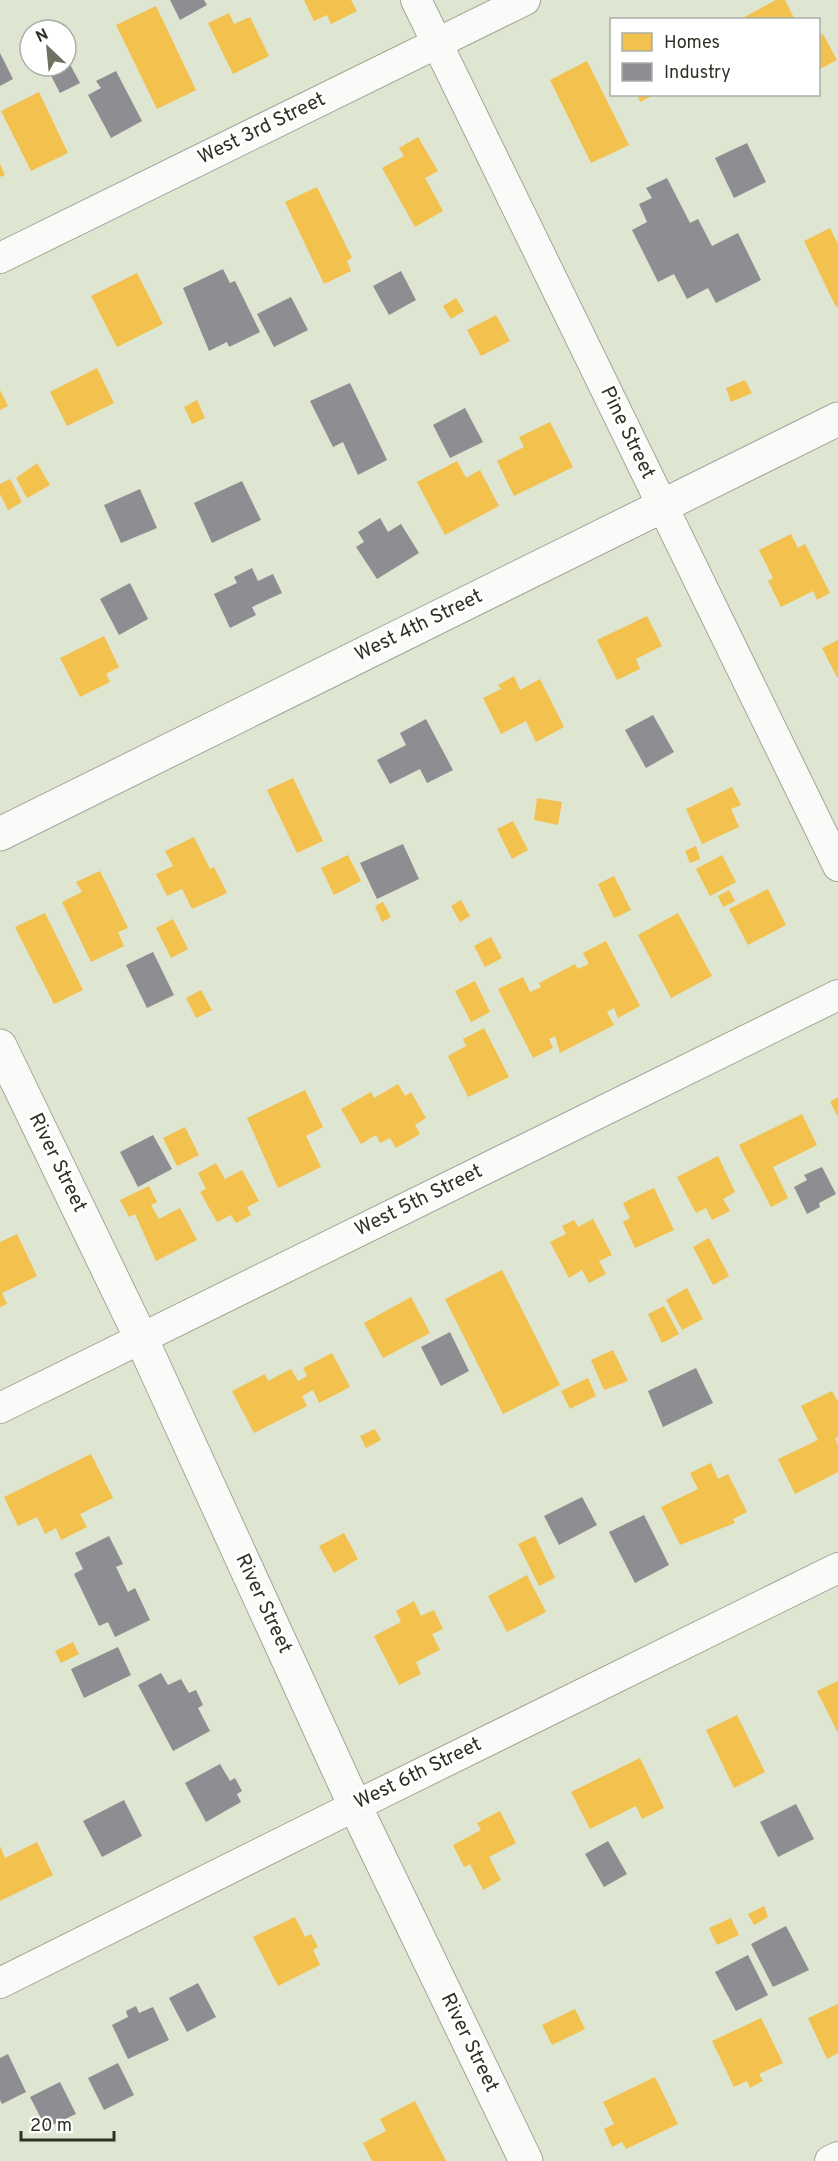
<svg xmlns="http://www.w3.org/2000/svg" width="838" height="2161" font-family="Overpass,sans-serif">
	<style>
		.homes { fill: #f2c14e }
		.industry { fill: #8d8d92 }
		.lines { fill: none; stroke-linecap: round; stroke-linejoin: round }
		.minor-casing { stroke: #a2a697; stroke-width: 32 }
		.tertiary-casing { stroke: #a2a697; stroke-width: 35 }
		.minor { stroke: #fafbf8; stroke-width: 30 }
		.tertiary { stroke: #fafbf8; stroke-width: 33 }
		.labels { text-anchor: middle; dominant-baseline: central; stroke-width: 6; stroke-linejoin: round; paint-order: stroke }
		.street-label { font-size: 20px; fill: #2e3224; stroke: #fff }
	</style>
	<rect width="100%" height="100%" fill="#dee5d1"/>
	<path class="homes" d="M304,0H351L357,11L331,24L327,15L314,21Z
		M776,0H785L795,20H739Z
		M156,6L196,90L157,109L116,25Z
		M229,13L234,24L250,17L269,56L233,74L208,23Z
		M823,34L837,60L818,70V36Z
		M587,61L629,145L591,163L550,80Z
		M39,92L68,153L31,171L1,111Z
		M637,94H656L640,102Z
		M418,137L438,171L425,178L443,211L415,227L382,168L404,156L399,148Z
		M0,164L5,175L0,177Z
		M317,187L352,258L347,261L351,271L324,284L285,202Z
		M830,228L838,244V306L836,307L804,241Z
		M137,273L163,324L117,347L91,296Z
		M456,298L464,311L451,319L443,306Z
		M496,315L510,341L481,356L467,330Z
		M97,368L114,403L67,426L50,392Z
		M745,380L752,393L731,402L726,388Z
		M0,390L8,406L0,410Z
		M197,400L205,418L192,424L184,407Z
		M550,422L573,467L514,496L497,461L524,447L519,437Z
		M457,461L466,478L480,470L499,506L445,535L417,482Z
		M37,463L50,485L27,498L16,478Z
		M10,479L22,502L8,510L0,494V484Z
		M791,534L798,548L805,544L830,593L817,600L813,591L781,607L768,581L773,578L759,550Z
		M647,616L662,646L636,659L640,669L617,680L597,640Z
		M104,636L119,667L106,674L110,682L80,697L60,658Z
		M838,640V679L822,648Z
		M514,676L520,690L540,679L564,727L536,742L526,721L501,734L483,698L501,689L498,685Z
		M293,778L323,841L297,853L267,790Z
		M732,787L741,805L731,809L739,827L702,844L686,809Z
		M537,798L562,802L558,825L534,820Z
		M513,821L528,850L512,859L497,829Z
		M194,837L210,869L214,867L227,893L192,909L182,889L167,896L156,874L173,866L165,851Z
		M696,846L700,859L690,863L685,851Z
		M348,855L361,881L334,895L321,868Z
		M722,855L736,882L710,896L696,869Z
		M100,871L128,928L118,932L124,946L91,962L62,902L82,892L76,882Z
		M614,876L631,910L614,918L598,884Z
		M768,889L786,925L748,945L729,909Z
		M729,890L735,901L723,907L718,896Z
		M461,900L470,916L460,922L451,906Z
		M383,902L391,917L382,922L375,906Z
		M45,913L83,990L54,1004L15,927Z
		M678,913L712,976L671,998L638,935Z
		M173,919L188,949L171,958L156,928Z
		M491,937L502,958L485,967L474,946Z
		M606,941L640,1006L618,1018L614,1008L607,1012L614,1025L560,1053L555,1036L549,1039L553,1048L533,1058L498,989L523,977L530,992L541,987L539,983L575,964L578,969L589,964L583,953Z
		M475,981L490,1012L471,1022L455,991Z
		M201,990L212,1010L196,1018L186,998Z
		M484,1028L509,1077L468,1097L448,1056L466,1046L463,1039Z
		M398,1084L405,1096L411,1092L426,1118L415,1125L420,1134L396,1148L390,1138L380,1143L376,1135L361,1144L341,1109L371,1092L374,1098Z
		M305,1090L323,1127L306,1136L321,1167L278,1188L247,1118Z
		M838,1097V1117L830,1102Z
		M802,1114L817,1145L773,1167L788,1198L771,1207L739,1145Z
		M185,1127L199,1155L177,1166L163,1138Z
		M718,1156L735,1192L723,1199L730,1211L712,1220L706,1208L696,1213L677,1177Z
		M216,1163L225,1179L242,1170L259,1201L247,1207L251,1215L236,1223L231,1215L217,1222L200,1192L206,1189L198,1173Z
		M149,1186L157,1202L151,1205L159,1219L180,1208L197,1240L156,1261L135,1214L129,1217L120,1200Z
		M654,1188L674,1230L635,1248L623,1222L630,1218L623,1203Z
		M593,1219L612,1255L599,1261L606,1274L589,1283L582,1270L569,1278L550,1242L566,1234L562,1226L574,1220L578,1227Z
		M17,1234L37,1276L2,1293L7,1304L0,1307V1242Z
		M709,1238L729,1276L713,1285L693,1247Z
		M502,1270L560,1385L503,1414L445,1299Z
		M687,1288L703,1319L682,1330L666,1300Z
		M411,1297L430,1333L383,1358L364,1323Z
		M664,1306L679,1334L662,1343L648,1314Z
		M613,1350L628,1381L604,1390L591,1360Z
		M332,1353L350,1387L319,1403L313,1390L302,1396L307,1406L254,1433L232,1391L265,1374L268,1381L291,1369L298,1381L307,1376L303,1368Z
		M588,1378L596,1396L570,1409L561,1391Z
		M832,1391L838,1402V1437L835,1438L838,1445V1472L795,1494L778,1459L818,1440L801,1406Z
		M375,1429L381,1440L366,1448L360,1436Z
		M91,1454L113,1498L80,1514L87,1527L61,1540L56,1528L45,1534L37,1517L18,1526L4,1497Z
		M711,1463L718,1479L728,1474L747,1512L733,1519L735,1523L680,1545L661,1507L698,1489L690,1473Z
		M344,1533L358,1559L334,1573L319,1546Z
		M535,1536L555,1578L539,1586L518,1544Z
		M527,1575L546,1612L507,1632L488,1596Z
		M414,1601L421,1616L434,1610L443,1629L432,1634L440,1650L416,1662L421,1674L399,1685L374,1636L401,1622L396,1611Z
		M73,1642L79,1654L61,1663L55,1651Z
		M838,1681V1733L817,1691Z
		M737,1715L765,1772L734,1788L706,1730Z
		M640,1758L664,1808L642,1819L636,1806L590,1829L571,1792Z
		M500,1811L516,1843L489,1857L501,1880L483,1890L470,1864L464,1867L453,1845L481,1830L477,1823Z
		M37,1842L53,1875L0,1901V1846L5,1858Z
		M764,1906L768,1917L754,1925L748,1914Z
		M295,1917L305,1937L311,1934L318,1947L313,1950L320,1965L278,1986L253,1937Z
		M731,1918L739,1935L717,1945L709,1928Z
		M838,2004V2053L827,2059L808,2018Z
		M575,2009L585,2029L552,2045L542,2025Z
		M761,2018L783,2063L759,2074L763,2081L750,2088L747,2081L734,2087L712,2041Z
		M655,2077L678,2124L626,2149L622,2142L612,2147L604,2129L614,2124L603,2102Z
		M415,2101L446,2161H372L363,2143L386,2131L380,2119Z"/>
	<path class="industry" d="M170,0H204L207,5L180,20Z
		M0,53L13,79L0,86Z
		M66,57L80,83L60,93L46,66H66Z
		M116,71L142,121L111,138L88,95L101,88L96,81Z
		M747,143L766,182L734,198L715,158Z
		M667,178L690,223L698,219L712,246L738,233L761,280L716,303L708,288L687,299L674,274L658,282L632,230L647,222L639,204L652,198L646,188Z
		M223,269L230,283L235,281L260,332L229,347L227,342L209,351L183,288Z
		M401,271L416,300L389,315L373,286Z
		M291,297L308,330L274,347L257,314Z
		M350,383L387,460L358,475L343,442L333,447L310,401Z
		M465,408L483,442L450,458L433,425Z
		M242,481L261,520L212,543L194,503Z
		M140,489L157,528L121,543L104,505Z
		M380,518L388,532L401,524L419,553L377,579L356,547L364,542L358,532Z
		M252,568L258,581L273,574L282,593L252,607L256,615L230,628L214,594L237,583L234,577Z
		M130,583L148,619L119,635L100,599Z
		M653,715L674,752L646,768L625,730Z
		M426,719L453,770L427,783L420,769L390,784L377,760L406,745L400,733Z
		M403,844L419,879L377,899L360,863Z
		M153,952L174,995L147,1008L126,965Z
		M153,1135L172,1169L138,1187L120,1152Z
		M822,1167L836,1194L819,1203L820,1207L807,1214L794,1187L807,1180L804,1175Z
		M450,1332L469,1371L441,1386L421,1347Z
		M696,1368L713,1403L663,1427L648,1391Z
		M582,1497L597,1525L559,1545L544,1516Z
		M644,1515L669,1565L635,1583L609,1532Z
		M109,1536L123,1564L116,1567L128,1592L135,1588L150,1620L115,1637L108,1622L99,1626L74,1574L83,1569L75,1553Z
		M118,1647L131,1675L84,1698L71,1669Z
		M161,1673L168,1685L181,1679L189,1693L196,1690L203,1705L198,1708L210,1731L173,1751L138,1685Z
		M220,1764L230,1781L235,1778L242,1791L237,1794L241,1802L206,1822L185,1783Z
		M124,1800L142,1836L102,1857L83,1821Z
		M796,1804L814,1839L778,1857L760,1822Z
		M608,1841L627,1874L604,1887L585,1854Z
		M786,1926L809,1970L773,1987L751,1944Z
		M748,1955L768,1995L736,2011L715,1972Z
		M198,1983L216,2017L187,2032L169,1998Z
		M136,2006L139,2013L153,2007L169,2040L128,2059L112,2025L128,2017L126,2011Z
		M8,2054L26,2092L2,2104L0,2100V2058Z
		M118,2063L134,2095L104,2110L88,2078Z
		M60,2082L76,2114L46,2128L30,2097Z"/>
	<g class="lines">
		<defs>
			<path id="minor" d="M416,0L838,866
				M0,258L525,0
				M0,1408L838,995
				M0,1983L355,1806L838,1568
				M830,2161L838,2157"/>
			<path id="tertiary" d="M0,834L838,419
				M0,1046L141,1338L355,1806L526,2161"/>
		</defs>
		<use href="#minor" class="minor-casing"/>
		<use href="#tertiary" class="tertiary-casing"/>
		<use href="#minor" class="minor"/>
		<use href="#tertiary" class="tertiary"/>
	</g>
	<g class="labels">
		<g class="street-label">
			<text transform="translate(262 129) rotate(-26)">West 3rd Street</text>
			<text transform="translate(627 433) rotate(64)">Pine Street</text>
			<text transform="translate(419 626) rotate(-26)">West 4th Street</text>
			<text transform="translate(57 1163) rotate(64)">River Street</text>
			<text transform="translate(419 1201) rotate(-26)">West 5th Street</text>
			<text transform="translate(263 1604) rotate(65)">River Street</text>
			<text transform="translate(418 1774) rotate(-26)">West 6th Street</text>
			<text transform="translate(469 2043) rotate(64)">River Street</text>
		</g>
	</g>
	<rect x="610" y="18" width="210" height="78" fill="#ffffff" stroke="#abada7" stroke-width="1.5"/>
	<rect x="622" y="33" width="30" height="18" fill="#f2c14e" stroke="#abada7" stroke-width="1.5"/>
	<text x="664" y="48" font-size="18" fill="#2e3224">Homes</text>
	<rect x="622" y="63" width="30" height="18" fill="#8d8d92" stroke="#abada7" stroke-width="1.5"/>
	<text x="664" y="78" font-size="18" fill="#2e3224">Industry</text>
	<g transform="translate(48 48) rotate(334)"><circle r="28" fill="#ffffff" stroke="#abada7" stroke-width="1.5"/>
	<path d="M0-4.5L10 22L0 15L-10 22Z" fill="#6c7161"/>
	<text y="-9" font-size="16" font-weight="bold" text-anchor="middle" fill="#2e3224">N</text>
	</g>
	<path d="M21 2131v9h93v-9" fill="none" stroke="#2e3224" stroke-width="3"/>
	<text x="30" y="2131" font-size="18" fill="#2e3224" stroke="#ffffff" stroke-width="4.5" paint-order="stroke">20 m</text>
</svg>
